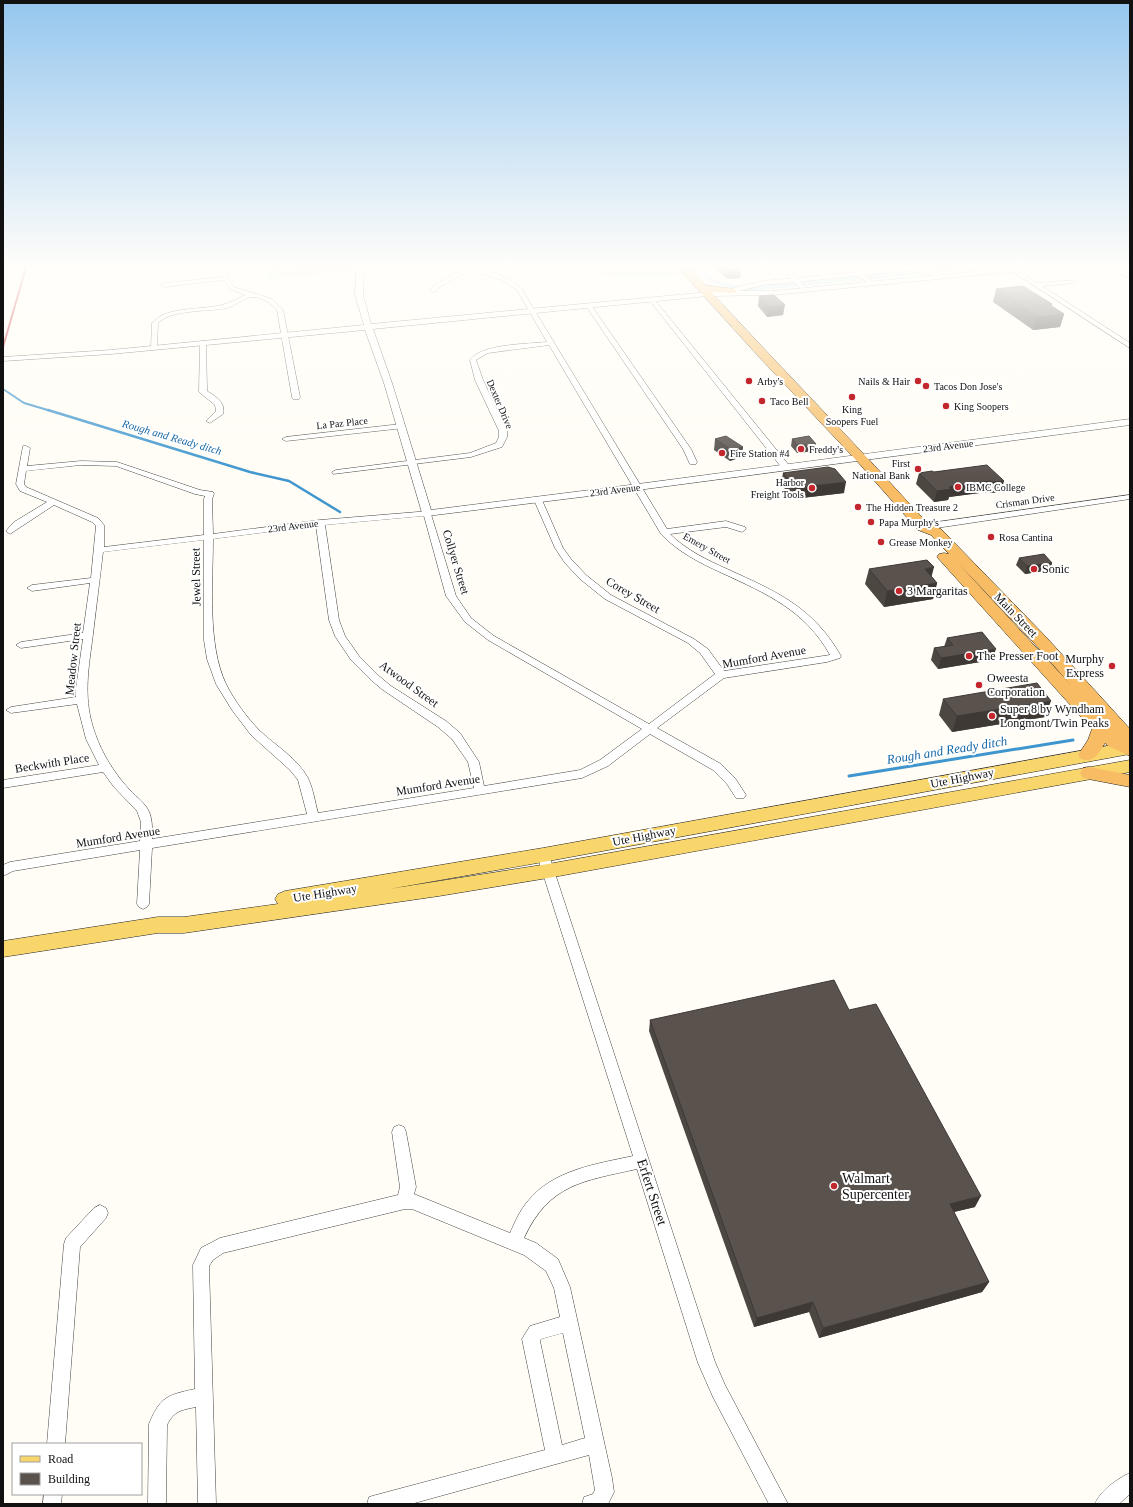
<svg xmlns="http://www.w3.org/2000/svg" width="1133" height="1507" font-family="Georgia,serif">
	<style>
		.green { fill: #d5ebbd }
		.pitch { fill: #e6f2cf }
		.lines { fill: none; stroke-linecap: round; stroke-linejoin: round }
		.stream-far2 { stroke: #3f96cf; stroke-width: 2 }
		.stream-far1 { stroke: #3f96cf; stroke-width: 2.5 }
		.stream { stroke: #3f96cf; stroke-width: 3 }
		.canal { fill: #b9e0f7; fill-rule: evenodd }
		.minor-casing { stroke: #444; stroke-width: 1 }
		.tertiary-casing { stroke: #444; stroke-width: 1 }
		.primary-casing { stroke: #222; stroke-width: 1 }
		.trunk-casing { stroke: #222; stroke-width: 1 }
		.minor { fill: #fff; fill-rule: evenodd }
		.tertiary { fill: #fff; fill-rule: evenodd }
		.primary { fill: #f9d66b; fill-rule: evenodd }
		.trunk { fill: #f7bc64; fill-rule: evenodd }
		.rail { stroke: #c4262e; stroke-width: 2 }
		.wall { fill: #4d4742 }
		.shaded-wall { fill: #3f3936 }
		.building { fill: #5a524d; stroke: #3f3936 }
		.poi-dot { fill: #c4262e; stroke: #fff; stroke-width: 1.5 }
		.labels { text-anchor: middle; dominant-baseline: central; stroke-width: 4; stroke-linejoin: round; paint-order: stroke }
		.far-poi-label { font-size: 10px; fill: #111; stroke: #fff; text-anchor: start }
		.far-street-label { font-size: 10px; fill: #111; stroke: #fff }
		.far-water-label { font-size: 11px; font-style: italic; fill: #1768a6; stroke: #fff }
		.street-label { font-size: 12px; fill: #111; stroke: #fff }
		.poi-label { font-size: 12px; fill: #111; stroke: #fff; text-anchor: start }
		.water-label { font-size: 13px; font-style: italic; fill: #1768a6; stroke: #fff }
		.near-poi-label { font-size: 14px; fill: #111; stroke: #fff; text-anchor: start }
		.near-street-label { font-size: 14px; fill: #111; stroke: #fff }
	</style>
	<rect width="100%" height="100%" fill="#fffdf5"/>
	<path class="green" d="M263,264H356L355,271L267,278L265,264Z"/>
	<path class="pitch" d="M290,267L298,268V272L291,275L274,276V271Z"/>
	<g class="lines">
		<path class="stream-far2" d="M3,383V389L24,403L51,411"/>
		<path class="stream-far1" d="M48,410L250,472L289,481L340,512"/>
		<path class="stream" d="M849,776L1073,740"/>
		<path class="canal" d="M528,264H544L623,272L677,270L680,272C663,284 556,269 531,266Z
			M994,264L1002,265L999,267L748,291L712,283L698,271L692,269C703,262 708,276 716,280C723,284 739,285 748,287Z
			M1007,264H1014L1011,266Z"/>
		<defs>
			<path id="minor" d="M218,264H224L231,283L234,287L272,299L283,310L300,397L299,399H293L292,397L277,310C271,304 262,297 253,297C244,297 235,306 227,308C208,312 172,309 158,323L157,348L154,350L151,348L152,323C167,305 204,311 225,304C232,302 239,298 245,295L230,289L224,280L164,287L161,285L164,283L223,277Z
				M445,264C469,262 503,273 521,288L667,529L726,521L745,527L746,529L742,532L726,527L670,534C686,550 707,560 727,569C777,592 812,606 841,656L840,658L827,662L724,678L657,728L721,764L735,778L746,795L744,798H736L727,784L713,770L650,734L608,766L582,778L152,848L149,904L147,907L143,909L139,907L137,904L140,850L13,871L3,876V865L10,862L140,841L141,822L137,811L114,787L103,772L3,788V780L99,765L86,739L77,704L11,713L6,710L11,707L76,697V688L83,639L21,648L16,645L21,642L83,633L90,583L32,591L27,588L32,585L91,578L96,526L92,522L54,505L10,534L6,531L14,522L47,502L20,491L16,484L23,446H26L30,448L27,466L81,461L117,462L200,490L213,492L214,494L212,499L213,534L320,520L430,511L456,596L471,618L494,636L649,724L715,674L700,653L688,643L605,599L580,579L565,563L555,548L534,500L535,498H541L542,500L563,548L571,559L586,575L611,595L694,639L708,649L724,671L830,655C805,610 767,594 722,573C700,563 678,552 661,534L549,345L488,353L476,360L483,380L507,431V437L502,447L471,457L333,474L332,472L336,470L470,453L496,443L499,437V431L475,380L470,360C481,344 527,344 547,342L517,290L502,280L470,270L438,288L435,292H431L430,291L433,286L463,269ZM81,465L116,466L195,494L205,496L204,499V535L104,547V525L98,518L26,487L24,484L26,471ZM424,516L446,596L465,622L488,640L642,729L600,760L580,770L484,786L479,762L460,733L446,721L391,686L379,676L359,656L345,636L339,620L325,525ZM316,526L329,620L335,636L351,660L371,680L383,690L438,727L452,739L468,762L474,788L318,813C315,802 313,788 308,778C297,758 276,746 260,731C247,718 234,700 226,684C207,644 213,583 213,539ZM204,540V640L207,659L216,684L232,710L251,735L290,770L298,780L307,814L152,839C154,802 142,806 122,781C109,765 99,747 93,727C83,695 89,666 93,634C96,607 100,579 103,552Z
				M773,264C787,263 798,279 807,289V291H803L781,269Z
				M843,264H849L874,283L869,284Z
				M1001,264H1008L1037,283L1075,280V282L1073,283L1042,286L1130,343V348Z
				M1104,264H1111L1130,275V279Z
				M650,299H654L788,464V468H782L650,301Z
				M587,305H591L691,449L697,462L696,464H690L689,462L683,449L586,306Z
				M203,341L206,343L207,391C215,396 226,402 223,414L210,423L206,421L216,411L215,405L199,392L200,343Z
				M401,424H404V428L286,441L282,439L286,437Z
				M1130,495V499L923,530L919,527L923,524Z
				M543,850L547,852L549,855L715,1362L725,1385L788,1504H769L713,1397L698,1363L637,1169C583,1181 549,1184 524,1238L536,1243L558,1259L570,1287L612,1478L614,1492L608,1504H582L584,1497L593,1494L595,1490L589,1455L411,1504H367L369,1497L376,1495L545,1450L522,1339L530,1326L560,1317L554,1288L546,1271L524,1255L412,1209H405L223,1253L213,1260L209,1266L216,1504H198L196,1407C181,1410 174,1411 167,1425L166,1504H148L149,1424C160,1397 167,1395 195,1389L193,1265L201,1248L220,1238L398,1195L400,1187L392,1132L394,1127L399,1125L404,1127L406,1132L416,1187L414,1194L510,1233C515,1222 520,1210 528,1201C553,1170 596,1164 633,1156L537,855L539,852ZM563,1333L585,1438L562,1445L540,1341L541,1339Z
				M100,1205L106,1208L108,1213L106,1218L80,1247L65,1444H47L64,1244L66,1238L94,1208Z
				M1130,1473V1494L1119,1504H1095C1100,1491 1118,1478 1130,1473Z
				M44,1494H62L61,1504H43Z"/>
			<path id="tertiary" d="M357,264H363V295L371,324L708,292L733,291V288L763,281L942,264H964L961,266L763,285L739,291H773L1054,264H1076L1073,266L773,295L708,296L373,329L392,383L431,510L638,484L1130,419V425L638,490L427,516L422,513L384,383L365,330L111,354L3,361V357L111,350L364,325L355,295Z"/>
			<path id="primary" d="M1130,742V754L543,862L389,889L548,864L1130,760V772L548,878L439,896L184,933H158L3,957V941L158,917H184L278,904L275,899L278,894L285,891L543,848Z"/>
			<path id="trunk" d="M675,264H685L705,285L735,289L736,291L735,293L711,292C783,370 857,445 928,524L941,529L1046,637L1130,729V756L1108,746L1105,743C1098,754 1095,763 1081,759L1078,755L1088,740L1092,729L937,557L939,554L944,553L949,554L931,535L918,530L856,460L760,358ZM957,562L1034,643L1070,684Z
				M1089,767L1130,775V787L1083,778L1080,773L1083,768Z"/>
		</defs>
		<use href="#minor" class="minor-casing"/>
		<use href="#tertiary" class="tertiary-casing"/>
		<use href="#primary" class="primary-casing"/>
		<use href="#trunk" class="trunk-casing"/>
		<use href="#minor" class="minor"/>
		<use href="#tertiary" class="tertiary"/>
		<use href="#primary" class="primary"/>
		<use href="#trunk" class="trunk"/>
		<path class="rail" d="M3,347L27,264"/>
	</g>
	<path class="wall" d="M711,264H735L741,270L740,278L727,279Z
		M996,289L1051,306L1064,314L1060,327L1033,330L993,302Z
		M759,296L783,315L767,317L758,306Z
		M715,439L743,447L741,457L730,461L714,450Z
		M792,439L816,444L815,451L797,453L791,446Z
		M987,465L1001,492L989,493L987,492L949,497L948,500L934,502L916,484L919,473L934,472Z
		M783,473L844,493L793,499L781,484Z
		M1019,558L1052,563L1050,570L1025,574L1016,565Z
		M869,569L932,577L937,583L933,599L884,607L865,584Z
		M947,638L992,660L938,669L931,660L934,648L944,647Z
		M943,699L1045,717L952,732L939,715Z
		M849,1010L975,1207L954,1212L989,1282L982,1292L819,1338L809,1312L754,1327L649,1031L650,1020Z"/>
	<path class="shaded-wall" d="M741,270L740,278L727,279V271Z
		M1052,304L1048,316L1064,314L1060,327L1033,330L1037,317L1050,305Z
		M785,305L783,315L767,317L768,307Z
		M816,444L815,451L797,453L798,446Z
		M743,447L741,457L730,461L731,450Z
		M990,481L987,492L949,497L948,500L934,502L937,491L949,487Z
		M1004,481L1001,492L989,493L992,482Z
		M846,482L844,493L793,499L794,488Z
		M1052,563L1050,570L1025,574L1027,566Z
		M934,567L930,583L925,569Z
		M937,583L933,599L884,607L887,591Z
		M996,649L992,660L938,669L941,658Z
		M1051,701L1045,717L952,732L957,716Z
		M981,1196L975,1207L945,1214L950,1204Z
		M989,1282L982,1292L819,1338L823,1328Z
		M813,1302L809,1312L754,1327L757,1318Z"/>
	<path class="building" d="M720,264H735L741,270L727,271Z
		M1023,286L1052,304L1050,305L1064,314L1037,317L996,289Z
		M774,295L785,305L768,307L759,296Z
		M726,436L743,447L731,450L715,439Z
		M809,436L816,444L798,446L792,439Z
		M987,465L1004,481L992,482L990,481L949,487L951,489L937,491L919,473L932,471L934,472Z
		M828,467L835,469L846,482L794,488L783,473Z
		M1044,554L1052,563L1027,566L1019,558Z
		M927,560L934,567L925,569L937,583L887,591L869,569Z
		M982,632L996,649L941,658L934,648L953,645L947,638Z
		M1037,683L1051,701L957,716L943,699Z
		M834,980L849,1010L876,1004L981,1196L950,1204L989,1282L823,1328L813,1302L757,1318L650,1020Z"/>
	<linearGradient id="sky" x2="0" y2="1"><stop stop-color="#95c6ee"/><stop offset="0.56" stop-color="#fffefa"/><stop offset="1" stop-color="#fffefa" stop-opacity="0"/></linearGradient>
	<rect width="1133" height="475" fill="url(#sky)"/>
	<g class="poi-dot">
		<circle cx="749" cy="381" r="4"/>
		<circle cx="918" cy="381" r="4"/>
		<circle cx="926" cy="386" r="4"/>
		<circle cx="852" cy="397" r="4"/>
		<circle cx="762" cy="401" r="4"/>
		<circle cx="946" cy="406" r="4"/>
		<circle cx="801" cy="449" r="4"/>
		<circle cx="722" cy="453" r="4"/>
		<circle cx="918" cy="469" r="4"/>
		<circle cx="958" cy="487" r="4"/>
		<circle cx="812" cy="488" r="4"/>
		<circle cx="858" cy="507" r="4"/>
		<circle cx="871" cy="522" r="4"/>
		<circle cx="991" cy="537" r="4"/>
		<circle cx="881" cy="542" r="4"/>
		<circle cx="1034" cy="569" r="4"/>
		<circle cx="899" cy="591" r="4"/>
		<circle cx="969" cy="656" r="4"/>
		<circle cx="1112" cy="666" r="4"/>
		<circle cx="979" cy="685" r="4"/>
		<circle cx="992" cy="716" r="4"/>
		<circle cx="834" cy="1186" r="4"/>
	</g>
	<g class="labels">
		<g class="far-poi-label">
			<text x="757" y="381">Arby's</text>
			<text x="910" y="381" text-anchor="end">Nails &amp; Hair</text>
			<text x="934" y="386">Tacos Don Jose's</text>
			<text x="770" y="401">Taco Bell</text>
			<text x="954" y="406">King Soopers</text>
			<text x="852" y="409" text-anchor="middle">King<tspan x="852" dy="12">Soopers Fuel</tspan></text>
			<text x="809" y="449">Freddy's</text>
			<text x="730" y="453">Fire Station #4</text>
			<text x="910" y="463" text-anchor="end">First<tspan x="910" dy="12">National Bank</tspan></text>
			<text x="804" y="482" text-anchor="end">Harbor<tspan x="804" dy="12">Freight Tools</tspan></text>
			<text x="966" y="487">IBMC College</text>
			<text x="866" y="507">The Hidden Treasure 2</text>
			<text x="879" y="522">Papa Murphy's</text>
			<text x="999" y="537">Rosa Cantina</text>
			<text x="889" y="542">Grease Monkey</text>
		</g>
		<g class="far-street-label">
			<text transform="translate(500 404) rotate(67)">Dexter Drive</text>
			<text transform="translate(342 423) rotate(-6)">La Paz Place</text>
			<text transform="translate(948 446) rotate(-7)">23rd Avenue</text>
			<text transform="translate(615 490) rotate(-7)">23rd Avenue</text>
			<text transform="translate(1025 501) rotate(-8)">Crisman Drive</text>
			<text transform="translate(293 526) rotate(-7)">23rd Avenue</text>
			<text transform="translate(707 548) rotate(29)">Emery Street</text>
		</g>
		<g class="far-water-label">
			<text transform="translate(172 437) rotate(16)">Rough and Ready ditch</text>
		</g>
		<g class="street-label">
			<text transform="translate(456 562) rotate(73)">Collyer Street</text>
			<text transform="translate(196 577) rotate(-91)">Jewel Street</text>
			<text transform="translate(633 595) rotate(30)">Corey Street</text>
			<text transform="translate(1016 615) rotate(46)">Main Street</text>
			<text transform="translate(764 657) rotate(-10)">Mumford Avenue</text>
			<text transform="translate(73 659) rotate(-84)">Meadow Street</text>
			<text transform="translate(409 684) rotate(36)">Atwood Street</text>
			<text transform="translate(52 763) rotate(-9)">Beckwith Place</text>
			<text transform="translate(962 778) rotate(-11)">Ute Highway</text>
			<text transform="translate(438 785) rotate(-9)">Mumford Avenue</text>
			<text transform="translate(644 836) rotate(-11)">Ute Highway</text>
			<text transform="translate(118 837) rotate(-9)">Mumford Avenue</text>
			<text transform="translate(325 893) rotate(-9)">Ute Highway</text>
		</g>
		<g class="poi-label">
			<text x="1042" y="569">Sonic</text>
			<text x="907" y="591">3 Margaritas</text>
			<text x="977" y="656">The Presser Foot</text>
			<text x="1104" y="659" text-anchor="end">Murphy<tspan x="1104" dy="14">Express</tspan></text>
			<text x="987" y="678">Oweesta<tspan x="987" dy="14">Corporation</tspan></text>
			<text x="1000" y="709">Super 8 by Wyndham<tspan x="1000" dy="14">Longmont/Twin Peaks</tspan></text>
		</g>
		<g class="water-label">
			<text transform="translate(947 750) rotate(-9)">Rough and Ready ditch</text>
		</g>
		<g class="near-poi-label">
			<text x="842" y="1178">Walmart<tspan x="842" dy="16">Supercenter</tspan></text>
		</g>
		<g class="near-street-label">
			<text transform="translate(652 1192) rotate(72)">Erfert Street</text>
		</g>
	</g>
	<rect width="1133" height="1507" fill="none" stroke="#111111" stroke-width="8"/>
	<rect x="12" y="1443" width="130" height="52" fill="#ffffff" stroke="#a0a0a0"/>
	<rect x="20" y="1456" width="20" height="6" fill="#f9d66b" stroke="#a0a0a0"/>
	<text x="48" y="1463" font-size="12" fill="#111111">Road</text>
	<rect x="20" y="1473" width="20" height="12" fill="#5a524d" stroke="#a0a0a0"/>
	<text x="48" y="1483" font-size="12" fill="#111111">Building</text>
</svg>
